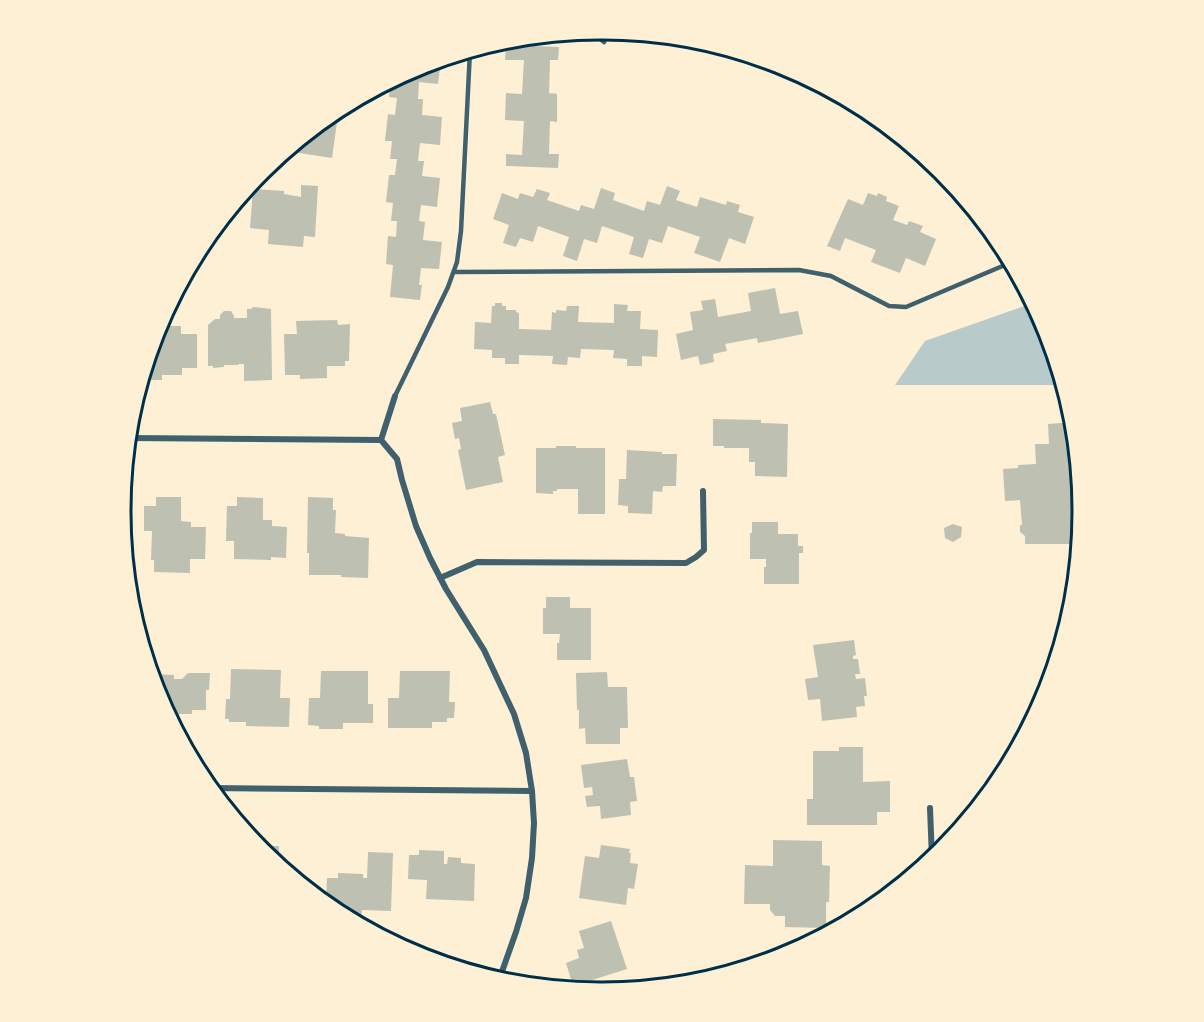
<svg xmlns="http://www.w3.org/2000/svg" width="1204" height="1022" font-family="Arial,sans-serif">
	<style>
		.green { fill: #b9caca }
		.building { fill: #bec0b2 }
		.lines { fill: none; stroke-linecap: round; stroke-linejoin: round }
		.service { stroke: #3f606c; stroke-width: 4.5 }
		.minor { stroke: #3f606c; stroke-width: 6 }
		.rim { fill: none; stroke: #003049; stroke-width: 3 }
	</style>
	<rect width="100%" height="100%" fill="#fdf0d5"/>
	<path class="green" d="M1033,303L1047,327L1064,385H895L925,341Z"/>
	<path class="building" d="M631,33L647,34L643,39L642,38L640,40Z
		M506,45L559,47L558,60H550L549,93L557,94V122L550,121L549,154H559L558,168L506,166V154L522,155L524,121L505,120L506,93L522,94L524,60H505Z
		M441,60L438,84L419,82L418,99H423L422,115L442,117L440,145L420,143L418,161H424L422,176L440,178L437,207L421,205L419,221L425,222L423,240L442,242L439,269L421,268L419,285H422L420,300L390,297L393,265L386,264L388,236L396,237L397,221H391L393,203L386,202L389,175H395L397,159H390L392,141H385L388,114L395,115L397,98L389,97L391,81L418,66Z
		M345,105L344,116L338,115L332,158L286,151L335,111Z
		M301,185L318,186L315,237L304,236L303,247L268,244L269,230L250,228L253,189L284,191V194L301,197Z
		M667,186L680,191L676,200L697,207L700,197L726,205L727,201L740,205L738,212L754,217L745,244L729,238L720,262L694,253L700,237L668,226L662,243L649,239L643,258L629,254L634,237L602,226L597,243L584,239L577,261L563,256L569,237L538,226L533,242L520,238L516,247L503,243L509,225L493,219L502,193L518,199L520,193L533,197L537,189L550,193L547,200L579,211L581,205L594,209L601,188L615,193L613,200L644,211L647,201L660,205Z
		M868,193L877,196L878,193L887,197L886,201L899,206L893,220L907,225L909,221L923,226L920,232L936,239L925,266L906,258L900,273L871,262L876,250L845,238L840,251L827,246L848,199L863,205Z
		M775,288L780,314L798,311L803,334L758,343L757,338L725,344L727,351L713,354L714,362L700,365L698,356L681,360L676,334L693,330L690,312L703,310L701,301L715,299L718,317L751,311L748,293Z
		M495,303H502V306H506V310H516V312L519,313V329L551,330L552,312L556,313V310L566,311L567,306H579L578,322L614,323V304L628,305L627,311H641L640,329L658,330L657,357L642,356V366H627V359L613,358L614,350L581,349L580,358L568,357L567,365L552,364L553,356L519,355V364H505V358H492V350L474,349L475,322L491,323L492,306H495Z
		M253,307L271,309L272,380L244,381V364H238L239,365H224V367L213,368V366H208V325L215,319H220V315L224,311H231L234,316V318H247V309H251Z
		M337,320L338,325L350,324L349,361H345V366H327V378L300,379V375H285L284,334H297L296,321Z
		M158,326H181V334H197V368H182V375H162V380H142Z
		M490,402L493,414H496L505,455L498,457L503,482L466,490L458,450L461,449L459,438L455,439L452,423L462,421L460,408Z
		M713,419L761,420V423L788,424L787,477L755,476V462H749V448H724V446H713Z
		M1074,422L1083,511L1076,584L1072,585L1073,544H1025V536L1020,532V525H1022L1020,500L1005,501L1003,469L1018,468V465L1036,464L1035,444H1049L1048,424Z
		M556,446H576V448H605V514H578V489H557V491H553V494L536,493V448H556Z
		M627,450L662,452V454H677L676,486H663L662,492L653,491L652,514L628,513V506L618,505L619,479H626Z
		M156,497H181V521L191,522V527H206L205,559H190V573L154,572V560H151L152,531H144V506H156Z
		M237,497L263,498V520H272V526L287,527L286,558L271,557V560L234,559V541H226L227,506H237Z
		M308,497L333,498V510H336L335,533L345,534V536L369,538L368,578L341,577V575H309V553H307Z
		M752,522H778V534H798V546H803V553H799V584H764V567H766V559H750V533H752Z
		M953,524L962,527L961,537L953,542L945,538L944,528Z
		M546,597H570V608H591V660H557V643H559L560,634H543V608H546Z
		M854,640L856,655L853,656V659H858L860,674H855L856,679L865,678L867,696H864L865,706L856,707L857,717L822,721L820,699L808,700L805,679L818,677L813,645Z
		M231,669L281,670L280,698H290L289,727L246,726V722H229V719H225L226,699H230Z
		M321,671H368V704H373V723H343V729H319V726L308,725L309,698H320Z
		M400,671H450L449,702H455L454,718H447V722H432V728H388V698H399Z
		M607,672L608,687H627L628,728H620V744H586L585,728L579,729V710H577L576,673Z
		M188,673H210L209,690H206V710H192V714H173V724L157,695L151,674L174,675V679H182Z
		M1031,724L1028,729L1023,739L1021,726Z
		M1021,743L1019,746L1014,756L1012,747L1017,746V744Z
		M839,747H863V782L890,781V812H877V825H807V799H813V751H839Z
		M627,759L630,777H634L637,801L630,802L631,815L601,819L600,806L587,807L585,796L593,795L592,787L584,788L581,765Z
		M773,840L822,841V865L830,866L829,902H826V928L785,927V916H775L770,910V904H744L745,865L773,866Z
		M601,845L630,849L629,853H631L630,863L638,864L634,889L628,888L626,905L579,898L585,856L599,858Z
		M258,846H279V857L283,860L284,869Z
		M419,850L444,851V864H447L448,857L461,858V863L475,864L474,901L426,899L427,880L408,879L409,855H419Z
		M368,852L393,853L391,911L362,910L361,924H359L334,911L326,904L327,878H338V873L363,874V878H367Z
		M611,921L627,969L573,986L566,963L579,958L577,950L584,948L579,931Z"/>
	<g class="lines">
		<path class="service" d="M590,31L604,42
			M454,272L799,270L831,276L889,306L906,307L1012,262
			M395,396L448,287L457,262L461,231L470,51"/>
		<path class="minor" d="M128,438L381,440
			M381,440L397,459L402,480L416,526L430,558L446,589L484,650L514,714L526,753L532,791L534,823L532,858L526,898L516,932L499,980
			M381,440L395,396
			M440,578L477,562L686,563L696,557L704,550L703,491
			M210,788L532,791
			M930,808L932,859"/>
	</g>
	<path d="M0 0H1204V1022H0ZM601 40H602A470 470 0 0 1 1072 510V512A470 470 0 0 1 602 982H601A470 470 0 0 1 131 512V510A470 470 0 0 1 601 40Z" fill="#fdf0d5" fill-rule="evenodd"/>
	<path class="rim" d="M601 40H602A470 470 0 0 1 1072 510V512A470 470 0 0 1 602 982H601A470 470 0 0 1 131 512V510A470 470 0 0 1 601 40Z"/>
</svg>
